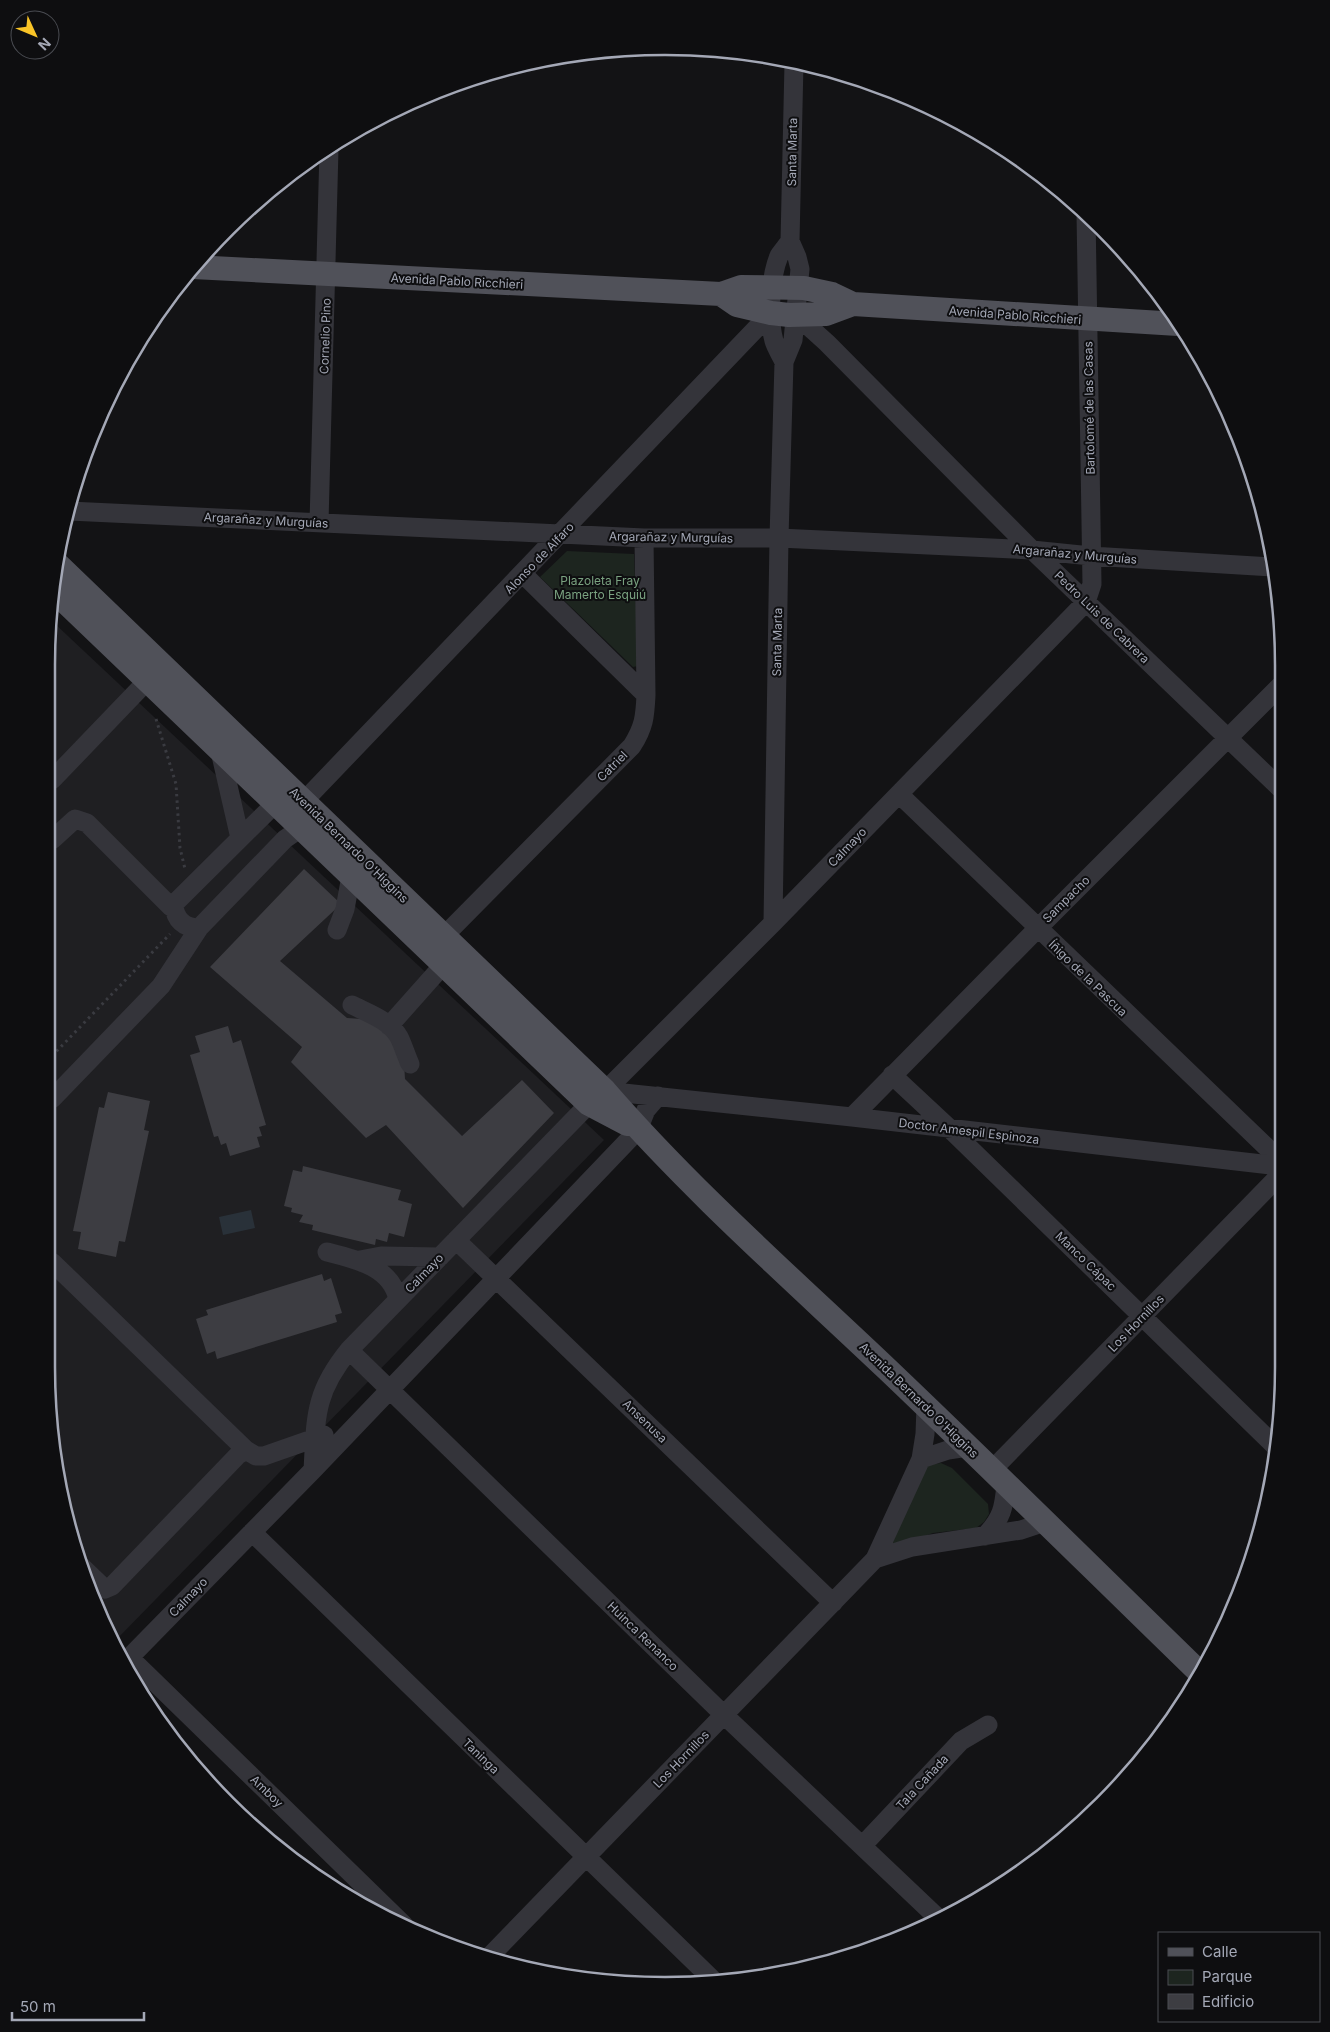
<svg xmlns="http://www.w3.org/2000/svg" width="1330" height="2032" font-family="Inter,sans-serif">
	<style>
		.built { fill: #1f1f22 }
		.green { fill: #1d251f }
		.water { fill: #293139 }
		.building { fill: #3d3d42 }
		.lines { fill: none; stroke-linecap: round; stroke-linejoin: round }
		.path { stroke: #3a3b41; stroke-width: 3; stroke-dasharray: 2.5 4; stroke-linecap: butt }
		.minor { stroke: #34343a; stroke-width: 19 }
		.major { stroke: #505159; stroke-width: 24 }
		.labels { text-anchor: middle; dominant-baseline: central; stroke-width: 4; stroke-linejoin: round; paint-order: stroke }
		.street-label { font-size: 12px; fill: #a4a8b6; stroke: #0e0e10 }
		.park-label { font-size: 12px; fill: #7aa280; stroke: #0e0e10 }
		.rim { fill: none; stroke: #a4a8b6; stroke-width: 2.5 }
	</style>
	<rect width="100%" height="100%" fill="#131315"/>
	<path class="built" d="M52,621L604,1140L116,1640L79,1566L52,1448Z"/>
	<path class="green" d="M567,551L634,554L638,666L633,667L540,577Z
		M941,1463L952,1468L988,1504L989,1514L984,1522L976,1528L933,1533L891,1548L917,1475L928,1465Z"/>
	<path class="water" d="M251,1210L255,1228L223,1235L219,1217Z"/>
	<path class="building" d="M304,869L341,904L280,961L347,1018L362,1019L379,1023L398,1041L404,1063L405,1079L462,1136L522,1080L554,1113L463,1208L386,1125L366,1138L291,1062L302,1047L210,967Z
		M228,1026L233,1043L241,1040L266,1125L259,1127L262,1136L257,1137L260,1147L230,1156L226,1143L221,1145L218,1136L214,1137L190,1055L200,1052L195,1036Z
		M108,1092L150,1101L144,1130L149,1131L125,1242L119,1241L116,1257L78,1249L81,1232L73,1231L99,1107L104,1108Z
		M303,1166L401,1190L398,1200L412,1204L404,1237L389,1233L387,1242L376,1239L375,1245L312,1230L313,1225L299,1222L303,1215L291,1212L292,1208L284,1206L293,1170L302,1172Z
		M322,1274L324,1281L331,1278L342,1313L335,1315L337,1322L217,1359L215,1351L207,1354L196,1319L208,1315L206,1310Z"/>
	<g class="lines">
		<path class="path" d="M156,719L176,784L180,848L185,869
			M52,1056L170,934"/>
		<path class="minor" d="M796,315L827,343L1032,550L1282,790
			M784,362C781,355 776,348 774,341C768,319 770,277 779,256C782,251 787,246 790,241
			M69,511L644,538H779L1032,550L1091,556L1273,567
			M319,523L329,149
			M523,574L646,695
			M220,751L240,838
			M52,780L147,681
			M899,794L1280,1160
			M304,801L771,313
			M52,840L75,819L87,823L171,907L285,794
			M174,905C175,920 184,928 199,928
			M773,923L779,538L784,362L793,340L800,269L797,257L790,241L794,63
			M337,930L345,909L351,876
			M444,936L632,746C644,727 645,717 646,695L644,538
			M352,1005C368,1013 389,1020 399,1037C403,1045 406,1055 410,1064
			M389,1026L453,954
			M892,1075L950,1129L1278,1449
			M605,1091L773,923L1086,602L1092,584L1086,213
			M605,1091L852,1117L1280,1166
			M52,1099L161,986L199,928L285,839L301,828
			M852,1117L1037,929L1282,684
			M456,1240L833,1603
			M327,1252C355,1259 392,1267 398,1300
			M360,1260L381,1256L440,1257
			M52,1262L246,1450L256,1456H264L324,1435
			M349,1350L724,1715L940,1920
			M921,1459L948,1450L968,1447
			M313,1470C316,1417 314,1393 349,1350L589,1104
			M992,1470L1280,1175
			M252,1532L712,1979
			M985,1536C1002,1518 1004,1508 1006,1484
			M875,1559L912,1547L1021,1530L1045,1522
			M78,1563L105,1589L112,1586L238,1455L246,1450
			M129,1657L404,1925
			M126,1661L313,1470L638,1130L646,1110L658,1096
			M862,1846L961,1741L988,1725
			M487,1959L875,1559L921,1459L925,1434L926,1406"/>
		<path class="major" d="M193,267L721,294L741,287L804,288L832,294L853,304
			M721,294L737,305L771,313L789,315L826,314L853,304L1178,324
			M56,563L605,1091C691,1190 791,1278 887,1369C992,1469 1095,1571 1199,1672
			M52,589L589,1104L627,1124"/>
	</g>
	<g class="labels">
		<g class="street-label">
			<text transform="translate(792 152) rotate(-89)">Santa Marta</text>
			<text transform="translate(457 281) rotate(3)">Avenida Pablo Ricchieri</text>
			<text transform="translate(1015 315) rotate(4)">Avenida Pablo Ricchieri</text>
			<text transform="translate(325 336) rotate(-88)">Cornelio Pino</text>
			<text transform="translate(1089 408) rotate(-91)">Bartolomé de las Casas</text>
			<text transform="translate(266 520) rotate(3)">Argarañaz y Murguías</text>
			<text transform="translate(671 537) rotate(1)">Argarañaz y Murguías</text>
			<text transform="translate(1075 554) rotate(5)">Argarañaz y Murguías</text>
			<text transform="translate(539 558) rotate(-46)">Alonso de Alfaro</text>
			<text transform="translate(1102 617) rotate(44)">Pedro Luis de Cabrera</text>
			<text transform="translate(777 642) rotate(-89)">Santa Marta</text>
			<text transform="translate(612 766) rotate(-45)">Catriel</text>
			<text transform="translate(349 845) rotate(44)">Avenida Bernardo O'Higgins</text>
			<text transform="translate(847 847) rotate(-46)">Calmayo</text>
			<text transform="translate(1066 899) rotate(-45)">Sampacho</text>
			<text transform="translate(1088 978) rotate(44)">Íñigo de la Pascua</text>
			<text transform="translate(969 1131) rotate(7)">Doctor Amespil Espinoza</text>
			<text transform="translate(1086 1261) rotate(44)">Manco Cápac</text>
			<text transform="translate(424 1273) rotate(-46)">Calmayo</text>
			<text transform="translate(1136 1323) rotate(-46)">Los Hornillos</text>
			<text transform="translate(919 1400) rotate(44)">Avenida Bernardo O'Higgins</text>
			<text transform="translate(645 1421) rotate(44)">Ansenusa</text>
			<text transform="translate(188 1597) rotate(-46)">Calmayo</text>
			<text transform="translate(643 1636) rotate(44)">Huinca Renanco</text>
			<text transform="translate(481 1756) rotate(44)">Taninga</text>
			<text transform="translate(681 1759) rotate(-46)">Los Hornillos</text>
			<text transform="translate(922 1782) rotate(-47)">Tala Cañada</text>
			<text transform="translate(267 1791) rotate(44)">Amboy</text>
		</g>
		<g class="park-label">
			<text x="600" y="580">Plazoleta Fray<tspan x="600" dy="14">Mamerto Esquiú</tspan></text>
		</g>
	</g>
	<path d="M0 0H1330V2032H0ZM665 55H665A610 610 0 0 1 1275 665V1367A610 610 0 0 1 665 1977H665A610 610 0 0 1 55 1367V665A610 610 0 0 1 665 55Z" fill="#0e0e10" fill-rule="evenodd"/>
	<path class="rim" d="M665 55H665A610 610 0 0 1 1275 665V1367A610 610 0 0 1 665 1977H665A610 610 0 0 1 55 1367V665A610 610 0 0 1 665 55Z"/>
	<rect x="1158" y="1932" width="162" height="90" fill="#0e0e10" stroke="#4a4c52"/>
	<rect x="1168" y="1948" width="25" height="8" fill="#505159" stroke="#4a4c52"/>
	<text x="1202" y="1957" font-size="15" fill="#a4a8b6">Calle</text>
	<rect x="1168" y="1970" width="25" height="15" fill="#1d251f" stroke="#4a4c52"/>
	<text x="1202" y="1982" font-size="15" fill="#a4a8b6">Parque</text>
	<rect x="1168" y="1994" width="25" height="15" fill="#3d3d42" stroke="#4a4c52"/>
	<text x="1202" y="2007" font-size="15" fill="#a4a8b6">Edificio</text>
	<g transform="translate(35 35) rotate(134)"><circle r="24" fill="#0e0e10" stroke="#4a4c52"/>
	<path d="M0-4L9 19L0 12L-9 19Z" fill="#f9c427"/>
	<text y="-8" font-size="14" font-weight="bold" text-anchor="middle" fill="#a4a8b6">N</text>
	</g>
	<path d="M12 2012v8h132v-8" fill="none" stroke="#a4a8b6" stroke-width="2.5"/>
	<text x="20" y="2012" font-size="15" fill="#a4a8b6" stroke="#0e0e10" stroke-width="4" paint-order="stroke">50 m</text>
</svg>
